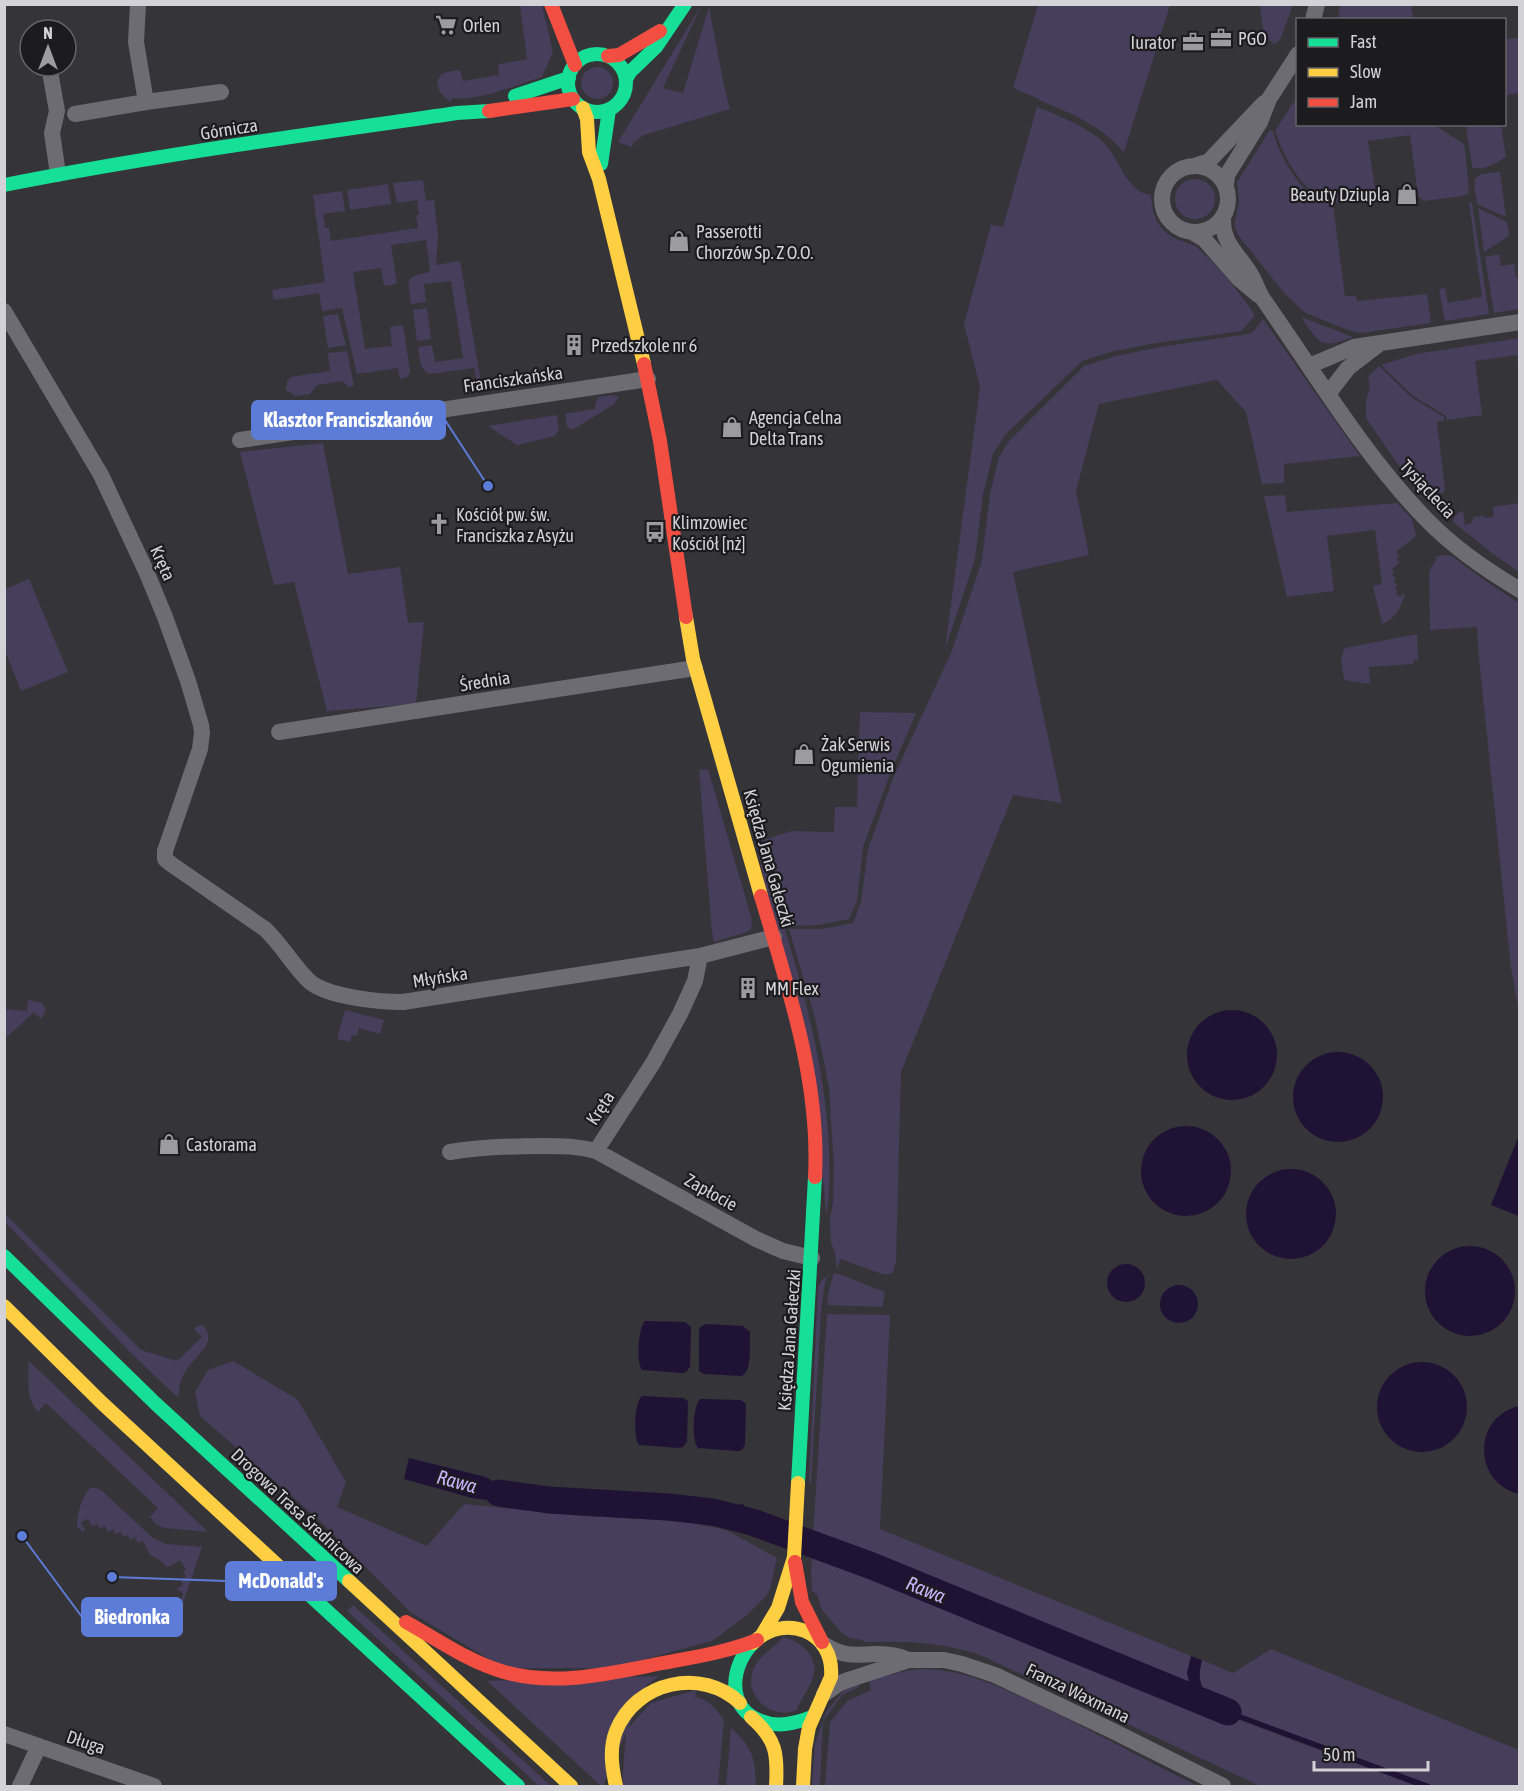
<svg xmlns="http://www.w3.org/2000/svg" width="1524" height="1791" font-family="'Asap Condensed',sans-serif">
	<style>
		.green { fill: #463e5b }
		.water { fill: #201235 }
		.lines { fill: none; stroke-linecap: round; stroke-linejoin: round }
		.stream { stroke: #201235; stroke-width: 4.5 }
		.river { stroke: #201235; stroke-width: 27 }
		.street { stroke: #6d6c72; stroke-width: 16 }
		.fast { stroke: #16e098; stroke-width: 14 }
		.slow { stroke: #ffcf43; stroke-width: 14 }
		.jam { stroke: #f24e42; stroke-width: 14 }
		.labels { text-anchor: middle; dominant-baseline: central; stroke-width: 4.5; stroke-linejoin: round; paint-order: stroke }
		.poi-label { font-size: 18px; fill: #d3d2d6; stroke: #1c1b1e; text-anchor: start }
		.street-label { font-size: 18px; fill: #d3d2d6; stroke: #1c1b1e }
		.water-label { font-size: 20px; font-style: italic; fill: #c9b3fb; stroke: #1c1b1e }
		.leader { fill: none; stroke: #5d7cd7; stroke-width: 2 }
		.callout-dot { fill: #5d7cd7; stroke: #1c1b1e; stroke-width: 2 }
		.callout { fill: #5d7cd7; stroke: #5d7cd7; stroke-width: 2 }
		.callout-label { font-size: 20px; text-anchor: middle; font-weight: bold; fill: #fff }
	</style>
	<rect width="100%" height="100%" fill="#353439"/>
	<path class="green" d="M520,5H542L553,52L542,77C516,85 478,102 452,98L451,102C443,98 431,84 441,75C446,71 454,71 460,70L463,81L499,75L498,65L500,64L527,59Z
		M1038,5H1170L1124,152C1100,125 1072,114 1039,100V99L1013,88Z
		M1260,5H1293L1280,40L1275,44C1261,38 1262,18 1260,5Z
		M1340,5H1411L1413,19H1338Z
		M701,6L663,88L683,93L709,7L724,86L730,109L644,135L634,142L632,147L618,142Z
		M1519,38V93L1505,95V39Z
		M581 83a16 16 0 1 1 32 0a16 16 0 1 1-32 0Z
		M1297,97L1298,124L1434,125L1463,143L1465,148L1469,193L1463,196L1424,201L1418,196L1410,135L1368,141L1376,195L1359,197L1358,194H1352L1351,190L1340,191L1341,202C1308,205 1284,158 1275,131Z
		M1037,107C1055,114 1094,130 1106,145C1120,161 1127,192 1151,195C1152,216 1159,232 1179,240C1187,243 1194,244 1200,250C1221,269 1239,292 1255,315L1242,331L1156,343L1110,352L1082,361L1005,435L993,454L983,494L975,559L945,649L980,387L964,324L991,225L1003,227Z
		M1466,125H1501L1506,157C1495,163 1484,172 1472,167Z
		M1270,130L1273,131C1277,150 1295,183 1311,194C1318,198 1326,202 1333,205L1345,296H1356L1357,301L1427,294L1431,323L1361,333L1348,330L1313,316L1304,312L1284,293L1238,235L1234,225L1239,203L1237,182Z
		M1500,172L1506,217L1477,204C1473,176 1469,175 1500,172Z
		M1175 199a20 20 0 1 1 40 0a20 20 0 1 1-40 0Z
		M423,180L426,201L434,200L438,235L436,265L460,261L481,382H477L474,368L430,374C419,370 420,358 418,347L432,345L435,362L463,358L451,281L424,284L426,302L411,304C408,279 403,277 430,272L426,240L391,245L397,284L384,286L381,268L353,272L365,349L392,346L390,327L403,325L410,371C409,377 405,378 400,379L398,368L357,374L342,308L322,311L319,293L274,300L272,290L325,282L313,195L342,191L345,211L323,214L325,228H329L331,241L418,228L416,215H419L417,200L397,203L393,183Z
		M388,184L391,204L350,210L347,190Z
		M1469,202L1472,203L1489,314L1445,321L1439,289L1445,288L1448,303L1482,297Z
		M1478,208L1507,222L1509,236L1484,252Z
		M1499,254L1501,266L1514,264L1516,278H1519V309L1494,313L1485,257Z
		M427,308L431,339L417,341L413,310Z
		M338,314L346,345L328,348L323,316Z
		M1301,317L1353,337C1320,350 1320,344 1301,317Z
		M1263,319L1360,456L1284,464V483L1262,484L1246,412L1217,380L1099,404L1076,491L1089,555L1013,572L1062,803L1013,795L901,1072L896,1263L892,1274H882L840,1259L837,1271L835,1252L831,1243L830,1219L833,1201L834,1168L829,1087L815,1018L789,929H821L853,923L861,902L868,849L894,776L951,653L982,560L990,494L999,457L1009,441L1084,366L1116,356L1160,347L1248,334L1253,332Z
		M1519,338V374L1517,355L1475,361L1482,415L1447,420L1446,416L1412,395L1381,365L1416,354Z
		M347,351L354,386L349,387L342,381L317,385L310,394L296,396L286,390L287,381L291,377L330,371L328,353Z
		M1379,366L1411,397L1444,417V421L1437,422L1445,489L1443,493L1426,494L1399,466L1366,418V401L1370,387L1368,377Z
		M613,395L619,397L613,405L574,429H570L567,426L565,414L594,409L598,397Z
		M557,415L559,429L555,436L517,445L488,426Z
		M323,443L348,574L400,567L408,623L424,622L416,704L327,711L294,582L274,585L240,452Z
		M1285,495L1287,512L1397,503L1412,519L1416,536L1396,552L1399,556L1396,559L1400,562L1392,569L1394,572L1392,575L1396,579L1394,582L1397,585L1395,588L1398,591L1396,594L1400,597L1405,592C1402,606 1396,619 1382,624L1373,586L1382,584L1375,530L1327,536L1334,591L1287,597L1264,496Z
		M1519,503H1520L1519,572L1493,554L1453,522L1455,516L1459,512L1463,511L1465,525L1471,523L1474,517L1484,516V518L1494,517L1493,507Z
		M1442,555L1452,556L1484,580L1519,603V1012L1511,968L1479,658L1477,627L1430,630L1429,571L1436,560V557Z
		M29,579L68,672L21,691L5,651V589Z
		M1417,634L1418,660H1414L1413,664L1369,667L1370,684L1344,680L1341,658L1345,648Z
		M860,712L916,713L890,774L863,847L857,901L849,919L819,925L788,926L763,840L792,831L834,832L835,807H857Z
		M708,769L752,920L751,929L747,932L714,942L712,932L699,770Z
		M759,842C788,943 825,1044 829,1150C829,1171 831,1194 826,1214L824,1186L757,845Z
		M28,1000L42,1003L46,1010L41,1019L34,1012L5,1039V1009L27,1011Z
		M345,1010L384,1020L380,1034L359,1028L357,1036L352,1035L350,1042L337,1039Z
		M4,1213L141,1350L177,1361L202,1337L194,1329L198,1326L203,1325C217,1343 200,1352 190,1365C183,1373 178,1385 179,1395L176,1396L132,1354L5,1222Z
		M836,1273L885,1292L882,1307L827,1305L828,1294L833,1276V1274Z
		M828,1275L825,1282L821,1312L811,1483H809L818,1287L821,1281Z
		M827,1314L890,1315L880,1529L1191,1656L1187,1673L1190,1687L1177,1686L1016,1618L813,1536Z
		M28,1360L208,1532L164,1528L156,1524L150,1517L158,1508L46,1403L38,1412C24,1397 30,1378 28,1360Z
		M233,1361L298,1400L346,1482L337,1507L427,1546L464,1504L582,1516L681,1521L726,1530L777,1558L770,1588L767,1595L746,1616L712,1641L613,1668H504L410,1612L318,1519L200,1416L195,1392L208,1370Z
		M90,1488H96L101,1490L153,1538L166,1544L202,1547L183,1603L181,1602L183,1593L177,1589L183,1585L181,1580L186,1577L183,1572L186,1570L180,1560L169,1567L166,1566L160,1560L150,1555L143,1541L138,1543L135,1537L131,1540L128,1535L123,1537L121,1532L115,1534L113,1529L108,1532L105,1526L100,1529L97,1524L92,1526L88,1519L81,1522L85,1530L84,1532L77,1527C76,1516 82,1496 90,1488Z
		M813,1552C931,1589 1044,1642 1159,1688C1244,1723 1331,1754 1417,1786H1260L978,1654C937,1642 907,1641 865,1642L863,1640L850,1638L841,1632L822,1610L817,1594L812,1591L811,1570Z
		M353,1605L551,1786H539L347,1611Z
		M783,1637C802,1642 821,1657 812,1680C808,1690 801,1699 797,1710C769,1722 739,1691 756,1664C762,1654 775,1647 783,1637Z
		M1271,1649L1519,1750V1786H1434L1220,1707L1221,1704C1202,1693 1196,1682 1202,1660L1233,1673Z
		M924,1669C967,1670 999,1687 1037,1704C1092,1730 1144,1760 1198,1786H825L830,1722L847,1701L871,1690L869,1680L910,1670Z
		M659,1676L646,1686L603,1786H601L487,1681Z
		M858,1685L859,1687L842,1695L823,1721L820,1786H812L815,1743L826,1712L844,1690Z
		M696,1690L695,1697C709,1699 716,1709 724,1720L718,1786H622L626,1730L651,1703Z
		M731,1728C753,1748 755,1757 756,1786H726Z"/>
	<path class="water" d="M1187 1055a45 45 0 1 1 90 0a45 45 0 1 1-90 0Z
		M1293 1097a45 45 0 1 1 90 0a45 45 0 1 1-90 0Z
		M1141 1171a45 45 0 1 1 90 0a45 45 0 1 1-90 0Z
		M1519,1135L1520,1216H1519L1491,1205Z
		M1246 1214a45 45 0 1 1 90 0a45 45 0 1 1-90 0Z
		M1425 1291a45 45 0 1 1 90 0a45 45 0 1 1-90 0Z
		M1107 1283a19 19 0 1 1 38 0a19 19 0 1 1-38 0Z
		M1160 1304a19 19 0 1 1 38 0a19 19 0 1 1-38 0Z
		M645,1321L685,1322L691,1327L690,1367L686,1372L682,1373L642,1370C636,1362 638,1329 645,1321Z
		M706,1324L743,1326L750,1332C749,1344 753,1369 742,1376L704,1374L699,1371V1330L700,1327Z
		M1377 1407a45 45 0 1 1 90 0a45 45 0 1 1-90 0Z
		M642,1396L683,1398L688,1401L687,1442L683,1447L679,1448L639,1445C633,1437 634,1404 642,1396Z
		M700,1399L741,1400L746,1404L745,1445L742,1450L737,1451L698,1448C691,1440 693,1407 700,1399Z
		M1519,1406H1520L1519,1494C1473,1483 1472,1417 1519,1406Z
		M409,1458L486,1477C501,1487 517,1492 534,1496L533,1501H495L472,1498L404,1479Z
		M1191,1656L1202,1660C1196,1683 1202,1693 1221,1704V1707L1434,1786H1417L1194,1702L1187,1673Z"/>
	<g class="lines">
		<path class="stream" d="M742,1506L745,1514L752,1522"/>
		<path class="river" d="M499,1493L549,1500L668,1507L713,1512L752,1522L872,1566L1228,1712"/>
		<path class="street" d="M138,4L136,42L146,102L221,92
			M1313,20L1317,4
			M49,66L57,111L52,133L58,174
			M75,114L146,102
			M1197,165L1209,161L1264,103
			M1162 199a33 33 0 1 1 66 0a33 33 0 1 1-66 0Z
			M1226,185L1227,175L1260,122L1269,99L1298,54
			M1223,217C1222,244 1237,252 1250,273C1255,281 1258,291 1263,299C1315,373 1363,454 1426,519C1453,547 1486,570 1520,590
			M1192,232L1204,239L1239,279L1258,295
			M4,311L101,475L146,571L165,617L188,681L201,725L202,733L200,749L165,851V859L171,864L265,929C281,944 292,964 308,980C325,997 379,1002 403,1002L700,956L774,937
			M1309,366L1354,347L1520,322
			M1328,394L1348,368L1378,345
			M240,440L648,379
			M279,732L695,668
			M596,1151L756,1239L783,1251L812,1258
			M450,1152C481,1147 512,1146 544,1146C562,1146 578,1146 596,1151L653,1063L680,1014L695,981L700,956
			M823,1644C850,1662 862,1651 890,1655C896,1655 903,1658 909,1660
			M824,1694L840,1683L848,1680L909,1660H944L962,1664L995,1675L1113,1731L1223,1786
			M4,1734L154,1786
			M20,1786L39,1746"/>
		<path class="fast" d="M568 83a29 29 0 1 1 58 0a29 29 0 1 1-58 0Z
			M626,79L630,72L656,47L685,4
			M515,96L569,78
			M601,164L609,110
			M4,185C154,155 306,135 457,113L489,111
			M4,1256L156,1404L349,1581
			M798,1483L815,1177
			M302,1588L518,1786
			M753,1643C731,1665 725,1708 761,1721C778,1728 796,1723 812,1717"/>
		<path class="slow" d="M583,108L587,119L589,152L599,179L644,364
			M686,617L693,659L761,896
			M4,1306L102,1403L302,1588
			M349,1581L571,1786
			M762,1635L778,1608L794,1557L798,1483
			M753,1643C784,1612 835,1631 831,1677L809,1727L805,1749L803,1786
			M751,1717C776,1739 778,1753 776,1786
			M616,1786C612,1768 609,1749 616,1731C636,1681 702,1667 740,1703"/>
		<path class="jam" d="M551,4L575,65
			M608,56L619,55L660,31
			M489,111L573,99
			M644,364L660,441L686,617
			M761,896C788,988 820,1080 815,1177
			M795,1562L802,1602L822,1642
			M406,1622C438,1640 469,1662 504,1672C556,1687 611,1673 663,1663C695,1657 727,1652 757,1640"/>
	</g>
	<defs>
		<symbol id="supermarket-bare" viewBox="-9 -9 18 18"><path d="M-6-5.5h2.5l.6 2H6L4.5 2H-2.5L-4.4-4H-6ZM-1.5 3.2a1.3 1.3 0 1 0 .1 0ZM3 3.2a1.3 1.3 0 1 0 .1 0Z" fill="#9c9b9f" stroke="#1c1b1e" stroke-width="2.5" paint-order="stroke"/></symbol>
		<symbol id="office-bare" viewBox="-9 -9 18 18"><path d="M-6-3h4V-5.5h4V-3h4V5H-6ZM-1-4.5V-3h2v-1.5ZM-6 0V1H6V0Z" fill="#9c9b9f" stroke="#1c1b1e" stroke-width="2.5" paint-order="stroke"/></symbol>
		<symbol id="shop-bare" viewBox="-9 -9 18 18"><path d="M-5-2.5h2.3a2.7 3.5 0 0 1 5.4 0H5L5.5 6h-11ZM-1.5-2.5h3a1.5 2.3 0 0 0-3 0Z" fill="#9c9b9f" stroke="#1c1b1e" stroke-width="2.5" paint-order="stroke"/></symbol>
		<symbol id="building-bare" viewBox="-9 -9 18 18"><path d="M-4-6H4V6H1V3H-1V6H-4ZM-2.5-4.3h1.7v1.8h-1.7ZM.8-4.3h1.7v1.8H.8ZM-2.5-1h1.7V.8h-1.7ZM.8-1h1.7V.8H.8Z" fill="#9c9b9f" stroke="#1c1b1e" stroke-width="2.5" paint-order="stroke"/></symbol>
		<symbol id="church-bare" viewBox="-9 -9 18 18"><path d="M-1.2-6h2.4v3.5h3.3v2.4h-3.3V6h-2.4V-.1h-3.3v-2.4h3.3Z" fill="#9c9b9f" stroke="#1c1b1e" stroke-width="2.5" paint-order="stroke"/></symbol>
		<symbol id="bus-bare" viewBox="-9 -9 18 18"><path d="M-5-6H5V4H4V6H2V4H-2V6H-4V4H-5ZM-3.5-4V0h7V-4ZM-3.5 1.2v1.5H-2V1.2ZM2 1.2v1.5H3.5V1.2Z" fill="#9c9b9f" stroke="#1c1b1e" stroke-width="2.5" paint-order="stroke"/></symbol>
	</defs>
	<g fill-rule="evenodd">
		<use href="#supermarket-bare" x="431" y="10" width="30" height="30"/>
		<use href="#office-bare" x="1206" y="23" width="30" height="30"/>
		<use href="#office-bare" x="1178" y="27" width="30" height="30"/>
		<use href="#shop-bare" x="1392" y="179" width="30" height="30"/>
		<use href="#shop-bare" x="664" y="226" width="30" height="30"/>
		<use href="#building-bare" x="559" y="330" width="30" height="30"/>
		<use href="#shop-bare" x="717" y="412" width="30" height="30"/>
		<use href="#church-bare" x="424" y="509" width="30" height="30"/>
		<use href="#bus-bare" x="640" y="517" width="30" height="30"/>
		<use href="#shop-bare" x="789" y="739" width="30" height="30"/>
		<use href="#building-bare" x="733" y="973" width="30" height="30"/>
		<use href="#shop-bare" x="154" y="1129" width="30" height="30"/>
	</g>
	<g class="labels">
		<g class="poi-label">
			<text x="463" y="25">Orlen</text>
			<text x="1238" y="38">PGO</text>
			<text x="1176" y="42" text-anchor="end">Iurator</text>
			<text x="1390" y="194" text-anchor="end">Beauty Dziupla</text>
			<text x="696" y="231">Passerotti<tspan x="696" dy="21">Chorzów Sp. Z O.O.</tspan></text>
			<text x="591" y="345">Przedszkole nr 6</text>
			<text x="749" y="417">Agencja Celna<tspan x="749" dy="21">Delta Trans</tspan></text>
			<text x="456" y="514">Kościół pw. św.<tspan x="456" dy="21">Franciszka z Asyżu</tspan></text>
			<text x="672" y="522">Klimzowiec<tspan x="672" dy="21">Kościół [nż]</tspan></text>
			<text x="821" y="744">Żak Serwis<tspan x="821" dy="21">Ogumienia</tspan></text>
			<text x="765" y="988">MM Flex</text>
			<text x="186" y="1144">Castorama</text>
		</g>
		<g class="street-label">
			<text transform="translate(229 129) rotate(-9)">Górnicza</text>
			<text transform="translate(513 379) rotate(-8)">Franciszkańska</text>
			<text transform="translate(1428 489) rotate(47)">Tysiąclecia</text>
			<text transform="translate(163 563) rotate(66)">Kręta</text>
			<text transform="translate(485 681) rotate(-9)">Średnia</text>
			<text transform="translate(769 858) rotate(74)">Księdza Jana Gałeczki</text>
			<text transform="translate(440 977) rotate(-9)">Młyńska</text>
			<text transform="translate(600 1108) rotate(-57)">Kręta</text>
			<text transform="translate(711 1192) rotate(29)">Zapłocie</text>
			<text transform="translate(789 1340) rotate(-86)">Księdza Jana Gałeczki</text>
			<text transform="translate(298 1511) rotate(43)">Drogowa Trasa Średnicowa</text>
			<text transform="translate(1078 1693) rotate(26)">Franza Waxmana</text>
			<text transform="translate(86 1742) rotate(19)">Długa</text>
		</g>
		<g class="water-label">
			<text transform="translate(457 1481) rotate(15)">Rawa</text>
			<text transform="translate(926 1589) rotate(22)">Rawa</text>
		</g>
	</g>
	<path class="leader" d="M488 486L445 420M112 1577L226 1581M22 1536L82 1617"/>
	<g class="callout-dot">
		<circle cx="488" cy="486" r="6"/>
		<circle cx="112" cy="1577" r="6"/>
		<circle cx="22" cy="1536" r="6"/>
	</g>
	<g class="callout">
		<rect x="252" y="401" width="193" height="38" rx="6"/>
		<rect x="226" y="1562" width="110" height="38" rx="6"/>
		<rect x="82" y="1598" width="100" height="38" rx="6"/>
	</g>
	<g class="callout-label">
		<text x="348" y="427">Klasztor Franciszkanów</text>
		<text x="281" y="1588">McDonald's</text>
		<text x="132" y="1624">Biedronka</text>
	</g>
	<rect width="1524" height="1791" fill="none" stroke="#d3d2d6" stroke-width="12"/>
	<rect x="1296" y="18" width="210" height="108" fill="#1c1b1e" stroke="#656468" stroke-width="1.5"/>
	<rect x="1308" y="38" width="30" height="9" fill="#16e098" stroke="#656468" stroke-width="1.5"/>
	<text x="1350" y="48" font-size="18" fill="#d3d2d6">Fast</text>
	<rect x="1308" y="68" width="30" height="9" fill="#ffcf43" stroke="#656468" stroke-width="1.5"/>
	<text x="1350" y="78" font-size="18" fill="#d3d2d6">Slow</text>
	<rect x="1308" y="98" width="30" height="9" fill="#f24e42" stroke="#656468" stroke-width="1.5"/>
	<text x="1350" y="108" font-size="18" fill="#d3d2d6">Jam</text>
	<g transform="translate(48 48)"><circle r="28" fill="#1c1b1e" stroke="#656468" stroke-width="1.5"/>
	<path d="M0-4.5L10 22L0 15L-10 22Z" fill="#9c9b9f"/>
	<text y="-9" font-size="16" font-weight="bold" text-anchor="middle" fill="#d3d2d6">N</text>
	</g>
	<path d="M1314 1761v9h114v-9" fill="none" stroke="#d3d2d6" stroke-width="3"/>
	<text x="1323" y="1761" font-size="18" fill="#d3d2d6" stroke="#1c1b1e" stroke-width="4.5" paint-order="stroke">50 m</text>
</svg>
